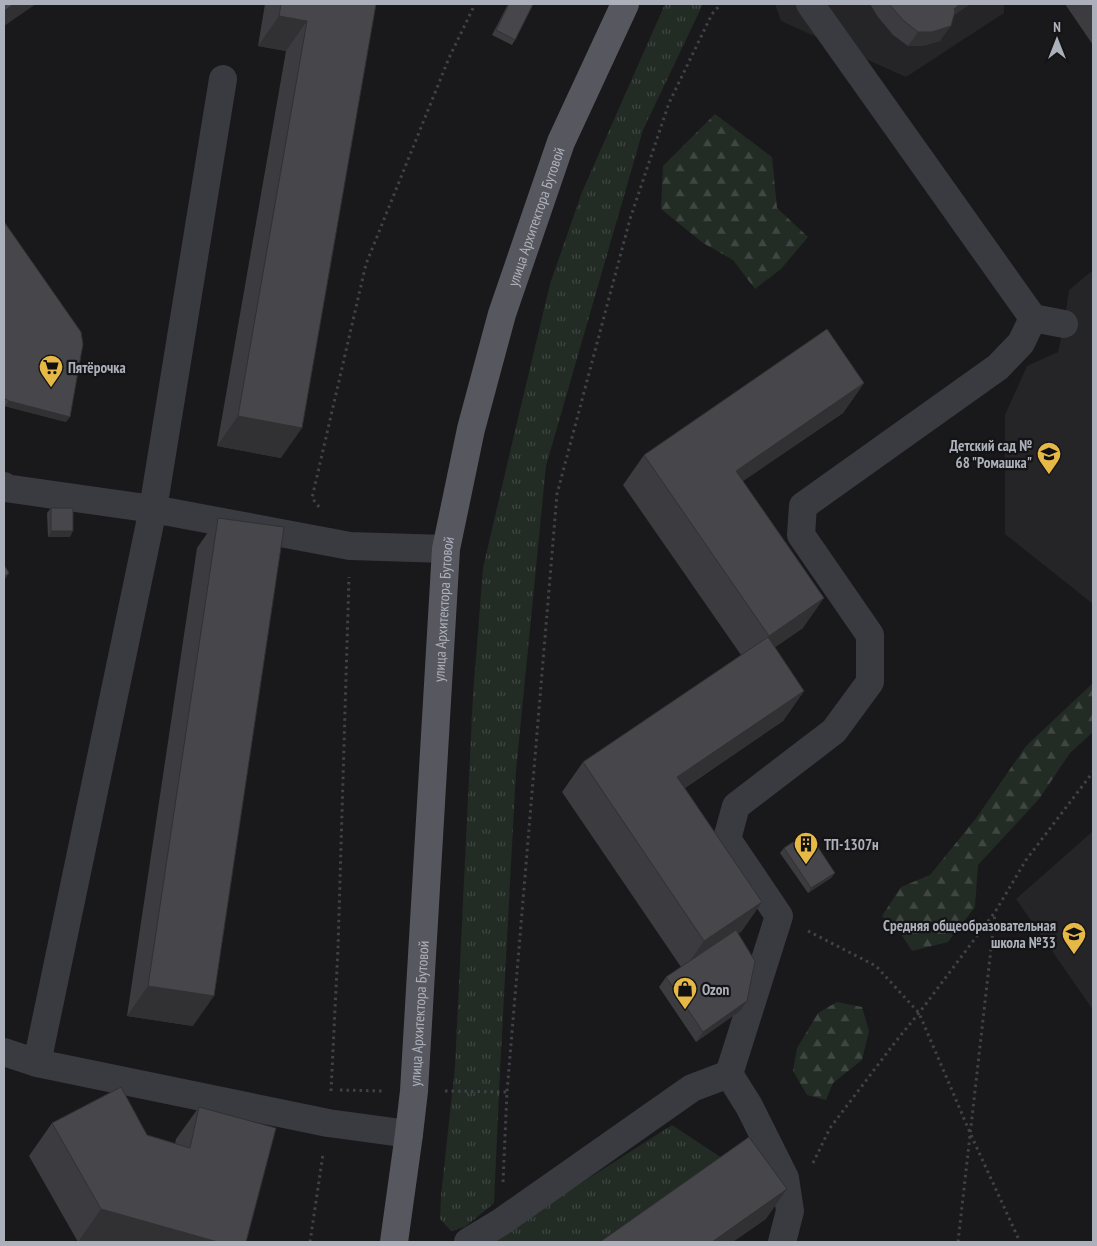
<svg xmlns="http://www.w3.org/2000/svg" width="1097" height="1246" font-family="'PT Sans Narrow',sans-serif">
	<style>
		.built { fill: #252528 }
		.grass { fill: url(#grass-tufts) }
		.forest { fill: url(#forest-firs) }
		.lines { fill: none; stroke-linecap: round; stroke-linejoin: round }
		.path { stroke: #404247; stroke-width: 3; stroke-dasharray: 2.5 4; stroke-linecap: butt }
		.minor { stroke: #3a3b40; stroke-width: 28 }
		.major { stroke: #57585f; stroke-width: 28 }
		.wall { fill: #3c3c40 }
		.shaded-wall { fill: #313134 }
		.building { fill: #46464b; stroke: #313134 }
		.labels { text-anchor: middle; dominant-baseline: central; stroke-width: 4.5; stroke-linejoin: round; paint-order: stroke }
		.street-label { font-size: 15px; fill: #acb0ba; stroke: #141416 }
		.poi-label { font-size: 15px; font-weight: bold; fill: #acb0ba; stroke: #141416; text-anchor: start }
	</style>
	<defs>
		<pattern id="grass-tufts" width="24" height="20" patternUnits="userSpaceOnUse" patternTransform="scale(1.25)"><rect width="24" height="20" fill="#232b25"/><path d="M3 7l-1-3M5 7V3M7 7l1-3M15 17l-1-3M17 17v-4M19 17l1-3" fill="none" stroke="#404743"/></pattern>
		<pattern id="forest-firs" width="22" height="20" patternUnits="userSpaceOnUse" patternTransform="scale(1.25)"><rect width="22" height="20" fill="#232b25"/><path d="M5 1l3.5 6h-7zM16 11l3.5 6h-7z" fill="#404743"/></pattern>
	</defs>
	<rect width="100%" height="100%" fill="#19191b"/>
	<path class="built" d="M775,4H1004V13L906,77L781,21Z
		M1093,270V604L1005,534V415L1027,366L1058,352L1064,324L1069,290Z
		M1093,831V1010L1016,899Z"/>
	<path class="grass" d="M665,4H703L643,130L546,466L516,771L500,1071L494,1203L465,1227L451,1231L440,1219L441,1196L455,1067L473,695L483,568L510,452L550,284L582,192Z
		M672,1125L728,1162L617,1242H489L506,1231Z"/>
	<path class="forest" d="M715,114L772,157L777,208L808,237L781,269L755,289L733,260L703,243L661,209L663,166Z
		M1093,683V732L1070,753L1039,799L978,865L975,907L948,942L912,951L901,934L882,916L901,887L930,875L977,817L1026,746Z
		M837,1002L862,1007L869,1031L862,1060L833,1083L826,1100L807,1095L793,1071L797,1048L818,1013Z"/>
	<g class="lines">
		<path class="path" d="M319,507L312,498L366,264L449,58L475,4
			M808,931L876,966L919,1013L971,1135L1020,1242
			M340,1090L383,1091
			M331,1091L338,948L349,577
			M445,1091L507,1092
			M813,1163L830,1128L896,1041L919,1013L995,912L1026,860L1093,772
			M503,1182L507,1092L557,494L630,219L669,103L712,14L721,4
			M310,1242L323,1154
			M958,1242L995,913"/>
		<path class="minor" d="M1033,318L1064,324
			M4,486L5,488L153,509L350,546L446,549
			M4,1052L37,1063L328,1123L409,1134
			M37,1063L153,509L223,79
			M729,1074L749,1106L785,1178L790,1211L782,1242
			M468,1242L501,1222L692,1088L729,1074L779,916L727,839L736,806L834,731L870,682V635L801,535L803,506L998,367L1021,343L1033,318L810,4"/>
		<path class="major" id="s1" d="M394,1242L409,1134L414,1091L446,549L471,429L502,314L561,142L625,4"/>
	</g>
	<path class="wall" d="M265,4H376L281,458L217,446L286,51L258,46Z
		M508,4H533L515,40L512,45L492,35Z
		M870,4H970L954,15L940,41L922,46H908L893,35L878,17Z
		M1065,4H1093V45Z
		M4,224L66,422L4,406Z
		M864,383L843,413L743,481L803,628L775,647L804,691L783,721L685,788L762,902L741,932L738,933L740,1011L696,1042L659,987L666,977L681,967L562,792L583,762L741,655L623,485L644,455Z
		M51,508L70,537H48L47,513Z
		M218,518L193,1026L127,1016L197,548Z
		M784,848L835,873L831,878L808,893L780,853Z
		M199,1107L246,1242H78L29,1156L52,1123L147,1135L175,1144L176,1139Z"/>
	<path class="shaded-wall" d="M14,4H36L4,26V11Z
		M960,4H970L943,23L954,9Z
		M279,16L307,21L286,51L258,46Z
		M951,26L940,41L922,46H908L918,32Z
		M864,383L843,413L715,500L736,471Z
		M9,401L70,417L66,422L5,406Z
		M238,416L302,428L281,458L217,446Z
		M51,531H73L70,537H48Z
		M9,573L4,581V577Z
		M824,598L803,628L748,666L769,636Z
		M804,691L783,721L656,807L677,777Z
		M835,873L831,878L808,893L811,888Z
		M762,902L741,932L683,971L704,941Z
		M148,986L214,996L193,1026L127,1016Z
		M747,1001L740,1011L696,1042L703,1032Z
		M787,1189L766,1219L733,1242H712Z
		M101,1209L218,1242H78Z"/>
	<path class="building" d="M4,4H14L4,11Z
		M281,4H376L302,428L238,416L307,21L279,16Z
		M509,4H533L515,40L496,30Z
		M889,4H960L954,9L955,11L951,26L932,32H918L903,20Z
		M5,223L81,332L83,344L70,417L9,401L4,398V224Z
		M827,329L864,383L736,471L824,598L769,636L644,455Z
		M51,508H73V531H51Z
		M218,518L284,527L214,996L148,986Z
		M4,565L9,573L4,577Z
		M768,637L804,691L677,777L762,902L704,941L583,762Z
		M808,832L835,873L811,888L784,848Z
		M736,930L755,961L747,1001L703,1032L666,977Z
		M121,1087L147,1135L190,1148L199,1107L276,1128L246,1242H218L101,1209L52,1123Z
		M749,1137L787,1189L712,1242H600Z"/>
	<defs>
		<symbol id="supermarket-pin" viewBox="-11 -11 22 30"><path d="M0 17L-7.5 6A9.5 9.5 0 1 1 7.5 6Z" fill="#e6b846" stroke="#141416"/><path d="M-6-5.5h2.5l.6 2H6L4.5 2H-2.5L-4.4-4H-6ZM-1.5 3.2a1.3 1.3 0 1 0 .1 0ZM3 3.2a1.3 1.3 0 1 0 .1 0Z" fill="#111"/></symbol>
		<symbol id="school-pin" viewBox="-11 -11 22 30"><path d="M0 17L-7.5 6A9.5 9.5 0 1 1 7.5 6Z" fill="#e6b846" stroke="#141416"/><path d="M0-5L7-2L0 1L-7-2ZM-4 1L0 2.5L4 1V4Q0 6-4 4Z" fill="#111"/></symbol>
		<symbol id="building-pin" viewBox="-11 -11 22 30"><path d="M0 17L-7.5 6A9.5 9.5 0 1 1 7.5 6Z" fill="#e6b846" stroke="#141416"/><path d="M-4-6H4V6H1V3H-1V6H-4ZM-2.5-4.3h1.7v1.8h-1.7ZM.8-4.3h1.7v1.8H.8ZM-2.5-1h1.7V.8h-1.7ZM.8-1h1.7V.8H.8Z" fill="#111"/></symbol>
		<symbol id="shop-pin" viewBox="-11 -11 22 30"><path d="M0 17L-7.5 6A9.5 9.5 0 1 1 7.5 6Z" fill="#e6b846" stroke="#141416"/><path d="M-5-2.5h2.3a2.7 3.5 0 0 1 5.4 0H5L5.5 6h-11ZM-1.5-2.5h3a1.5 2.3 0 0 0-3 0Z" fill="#111"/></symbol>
	</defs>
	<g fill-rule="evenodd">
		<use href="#supermarket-pin" x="37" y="353" width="28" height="38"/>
		<use href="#school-pin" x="1035" y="440" width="28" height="38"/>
		<use href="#building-pin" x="792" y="830" width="28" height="38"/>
		<use href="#school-pin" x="1060" y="920" width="28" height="38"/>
		<use href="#shop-pin" x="671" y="975" width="28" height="38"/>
	</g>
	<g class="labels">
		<g class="street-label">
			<text stroke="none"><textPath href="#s1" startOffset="1040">улица Архитектора Бутовой</textPath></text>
			<text stroke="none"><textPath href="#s1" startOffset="635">улица Архитектора Бутовой</textPath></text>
			<text stroke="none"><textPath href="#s1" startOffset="230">улица Архитектора Бутовой</textPath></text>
		</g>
		<g class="poi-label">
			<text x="68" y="367">Пятёрочка</text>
			<text x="1032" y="445" text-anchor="end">Детский сад №<tspan x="1032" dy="17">68 "Ромашка"</tspan></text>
			<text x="824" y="844">ТП-1307н</text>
			<text x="1056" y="925" text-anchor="end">Средняя общеобразовательная<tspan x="1056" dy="17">школа №33</tspan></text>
			<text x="702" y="989">Ozon</text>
		</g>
	</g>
	<rect width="1097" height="1246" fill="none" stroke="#acb0ba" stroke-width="10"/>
	<g transform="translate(1057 40)" stroke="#141416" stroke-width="4" paint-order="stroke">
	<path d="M0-4L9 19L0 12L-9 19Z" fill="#acb0ba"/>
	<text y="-8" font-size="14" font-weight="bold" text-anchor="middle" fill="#acb0ba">N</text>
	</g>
</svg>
